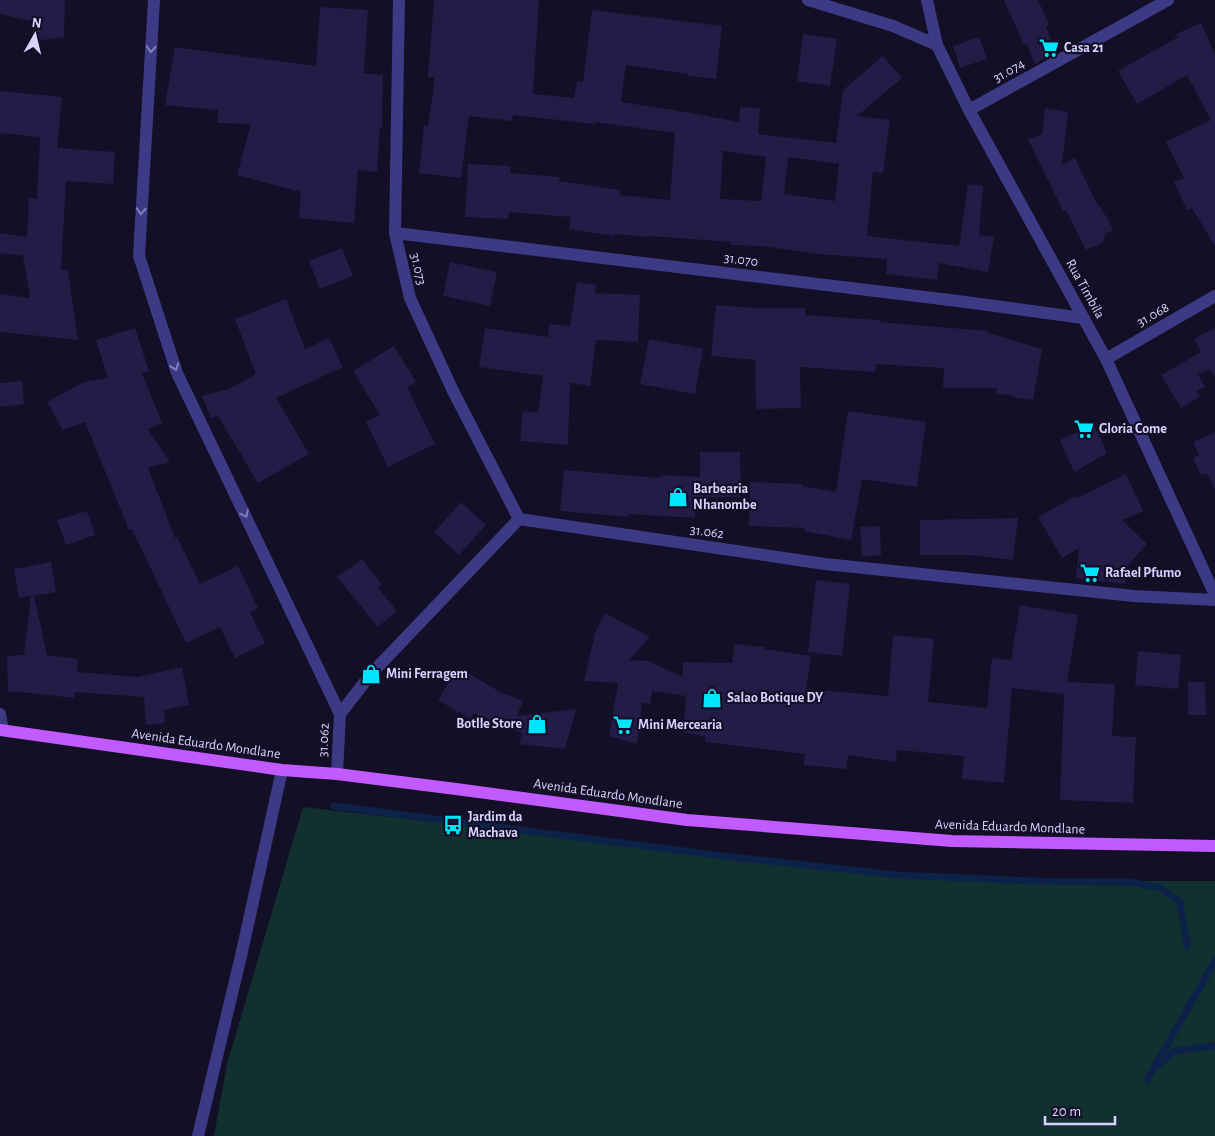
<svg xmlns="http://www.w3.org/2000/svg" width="1215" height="1136" font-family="'Alegreya Sans',sans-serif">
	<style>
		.green { fill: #12302f }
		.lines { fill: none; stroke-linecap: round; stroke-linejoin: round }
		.stream { stroke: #0c2248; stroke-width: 7 }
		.building { fill: #241b47; fill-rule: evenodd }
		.minor { stroke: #3d3a85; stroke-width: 12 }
		.major { stroke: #c25bff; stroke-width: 12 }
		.oneway { stroke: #837fbc }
		.labels { text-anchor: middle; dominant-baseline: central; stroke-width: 4.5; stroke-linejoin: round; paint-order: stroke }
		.poi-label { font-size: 14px; font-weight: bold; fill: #d9d4ff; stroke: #130f26; text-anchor: start }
		.street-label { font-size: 14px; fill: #d9d4ff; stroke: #130f26 }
	</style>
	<rect width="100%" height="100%" fill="#130f26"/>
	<path class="green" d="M303,807L895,874L1092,881H1215V1136H214L227,1064Z"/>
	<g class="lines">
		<path class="stream" d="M334,806L731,857L899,875L1035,881L1130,882L1161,888L1180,902L1187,946
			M1158,1066L1174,1051L1215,1046
			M1147,1080L1215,961"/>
	</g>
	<path class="building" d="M0,0H65L64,37L35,41L36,22L0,14Z
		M434,0H539L533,94L574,98L577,81L583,82L592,10L722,26L716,79L688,76V74L626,65L621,102L674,110L739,122L740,107L760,108L758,134L836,143L843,90L883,56L902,78L857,116L890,120L883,173L873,172L867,236L959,246L968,184L983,186L979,235L994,237L988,272L939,263L937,280L886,274L887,259L817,254L762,246L731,245V242L650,236V237L614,234V236L569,229L571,217L509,212L508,219L465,217L468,164L511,166L510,173L560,177L559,181L620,190V195L670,200L675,133L595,122V124L513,115L512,121L469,116L461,178L419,173L424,126H428L435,77H428ZM723,151L766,157L761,201L720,199ZM788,157L839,164L835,201L784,194Z
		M1004,0H1038L1049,25L1046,27L1056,52L1035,64L1027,44L1024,45Z
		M320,7L368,10L364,73L383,75L382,127H380L377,172L358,170L354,223L299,218L301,192L237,175L251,124L217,123L218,110L165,105L175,47L316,66Z
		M1201,23L1215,54V246L1192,208L1187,210L1174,182L1184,178L1166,142L1211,120L1187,75L1137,104L1118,71L1178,37L1176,34Z
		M803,34L837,39L830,86L797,81Z
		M979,37L987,59L960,68L953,46Z
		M0,91L62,97L57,148L115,152L113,184L66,181L61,270H68L78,340L0,332V294L30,298L23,256L0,253V233L27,237L29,198L37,199L40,137L0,133Z
		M1045,108L1068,112L1062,165L1075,158L1095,200L1108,219L1113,231L1105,233L1103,243L1086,250L1066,210L1063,211L1028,139L1042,134Z
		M342,248L353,276L320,289L309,261Z
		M450,262L497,272L490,306L443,296Z
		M577,282L596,285L595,293L640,295L638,342L596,340L590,386L570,383L568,445L520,441L523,411L538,413L543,376L479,367L485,328L548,337L549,324L570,326Z
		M286,299L305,349L329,338L343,367L276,398L309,454L258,483L218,416L211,418L202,396L229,389L256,374L235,319Z
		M716,305L754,308H805V315L879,320V322L989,331L988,333L1042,349L1033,400L1016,398L1011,395L996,394L997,388H943L944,368L876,364L875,372L800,367L801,408L756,409L755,360L711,356Z
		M135,328L149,371L142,373L162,423L148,429L170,462L148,468L175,538L177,537L200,584L238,566L258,608L250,612L265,643L235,658L220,627L186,643L132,529L129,530L85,422L63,430L47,402L84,382L108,378L96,340Z
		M1215,328V378L1210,369L1198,375L1205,387L1197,391L1200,397L1181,408L1161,375L1201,352L1194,339Z
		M649,339L703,349L695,394L640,384Z
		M394,346L416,382L407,387L435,444L388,467L366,422L380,415L353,371Z
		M22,381L24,404L0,407V383Z
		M848,411L926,422L917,487L862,479L851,540L804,531L805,528L749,526L750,482L802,484V486L836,492Z
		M1094,425L1107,453L1074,472L1060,440Z
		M1215,432V489L1207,473L1201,475L1193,458L1199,455L1193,442Z
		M700,452H740L741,497H696L695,518L628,514V517L560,511L564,470L660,478L661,475L700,477Z
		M1126,474L1143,511L1122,520L1147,544L1128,565L1126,584L1076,578L1079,548L1062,558L1038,517L1076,496L1077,498Z
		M461,502L486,525L459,555L434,532Z
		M87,511L95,535L66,545L57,520Z
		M1018,518L1013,560L970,555H920V520Z
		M880,526L881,555L862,557L860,527Z
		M362,559L382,585L378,588L397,611L378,627L337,577Z
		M51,562L56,592L31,596H34L47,655L78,659L77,672L138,677L182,667L189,705L164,710L165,723L146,725L144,697L75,692L74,698L20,692H8L7,656L24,655L31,596L19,598L14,569Z
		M816,580L850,584L842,656L808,652Z
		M1020,605L1078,615L1067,682L1115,684L1112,736L1136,737L1133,803L1060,800L1064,694L1012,688L1004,783L962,779L964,756L897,750L896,762L848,755L846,769L804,765L805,754L705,742L706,737L683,732L686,696L652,691L650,704L642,703L637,744L609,736L618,683L584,681L595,633L605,613L650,637L629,660L648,661L683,677V662L732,663L735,644L765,647V649L811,656L806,689L888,696L893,635L934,639L928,702L987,708L992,658L1011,660Z
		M1138,651L1181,655L1178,689L1135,685Z
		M458,667L500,692L523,701L517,716L576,709L565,749L519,744L522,733L474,713L470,719L438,700Z
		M1188,682H1205L1206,715H1188Z"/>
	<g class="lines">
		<path class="minor" d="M154,0L139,256L177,373L340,714
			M399,0L395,233L410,298L453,391L519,519
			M808,0L893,26L937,45
			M927,0L937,45L969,110L1106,359L1215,595
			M969,110L1168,0
			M395,233L958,301L1083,318
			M1106,359L1215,296
			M0,714L3,730
			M337,774L340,714L371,674L519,519L825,564L1134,596L1215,600
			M198,1136L241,956L282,770"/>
		<path class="major" d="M0,730L282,770L337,774L456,789L687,820L952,841L1215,846"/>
	</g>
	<defs><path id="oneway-chevron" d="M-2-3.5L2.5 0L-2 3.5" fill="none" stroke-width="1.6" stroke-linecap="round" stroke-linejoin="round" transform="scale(1.25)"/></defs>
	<g class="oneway">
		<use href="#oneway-chevron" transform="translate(151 49) rotate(94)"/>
		<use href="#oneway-chevron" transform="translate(141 211) rotate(94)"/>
		<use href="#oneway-chevron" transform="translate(175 367) rotate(70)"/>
		<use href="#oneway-chevron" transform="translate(245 514) rotate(64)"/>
	</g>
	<defs>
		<symbol id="supermarket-bare" viewBox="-9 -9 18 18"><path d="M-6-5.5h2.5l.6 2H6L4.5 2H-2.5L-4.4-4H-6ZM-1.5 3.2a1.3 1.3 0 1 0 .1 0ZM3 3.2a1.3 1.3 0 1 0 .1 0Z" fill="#00e5ff" stroke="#130f26" stroke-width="2.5" paint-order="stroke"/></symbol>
		<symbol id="shop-bare" viewBox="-9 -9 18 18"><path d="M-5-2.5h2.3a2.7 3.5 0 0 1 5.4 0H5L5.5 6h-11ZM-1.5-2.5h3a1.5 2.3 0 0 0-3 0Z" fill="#00e5ff" stroke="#130f26" stroke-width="2.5" paint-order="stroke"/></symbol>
		<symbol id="bus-bare" viewBox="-9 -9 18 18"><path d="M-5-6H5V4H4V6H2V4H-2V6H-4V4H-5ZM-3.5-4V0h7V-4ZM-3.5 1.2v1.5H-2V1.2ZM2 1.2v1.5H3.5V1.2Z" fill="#00e5ff" stroke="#130f26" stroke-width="2.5" paint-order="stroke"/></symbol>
	</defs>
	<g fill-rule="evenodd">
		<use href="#supermarket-bare" x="1035" y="34" width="28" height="28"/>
		<use href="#supermarket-bare" x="1070" y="415" width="28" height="28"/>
		<use href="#shop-bare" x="664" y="483" width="28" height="28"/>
		<use href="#supermarket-bare" x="1076" y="559" width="28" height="28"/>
		<use href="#shop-bare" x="357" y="660" width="28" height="28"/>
		<use href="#shop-bare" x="698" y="684" width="28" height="28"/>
		<use href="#shop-bare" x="523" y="710" width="28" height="28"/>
		<use href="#supermarket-bare" x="609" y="711" width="28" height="28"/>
		<use href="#bus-bare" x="439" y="811" width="28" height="28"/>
	</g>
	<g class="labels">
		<g class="poi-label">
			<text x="1064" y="48">Casa 21</text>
			<text x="1099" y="429">Gloria Come</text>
			<text x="693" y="489">Barbearia<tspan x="693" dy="16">Nhanombe</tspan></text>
			<text x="1105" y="573">Rafael Pfumo</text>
			<text x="386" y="674">Mini Ferragem</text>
			<text x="727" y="698">Salao Botique DY</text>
			<text x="522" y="724" text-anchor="end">Botlle Store</text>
			<text x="638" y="725">Mini Mercearia</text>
			<text x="468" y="817">Jardim da<tspan x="468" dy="16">Machava</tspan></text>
		</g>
		<g class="street-label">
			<text transform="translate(1009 71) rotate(-29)">31.074</text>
			<text transform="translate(741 260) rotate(7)">31.070</text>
			<text transform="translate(418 269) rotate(77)">31.073</text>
			<text transform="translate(1085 289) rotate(61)">Rua Timbila</text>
			<text transform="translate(1153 315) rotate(-30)">31.068</text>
			<text transform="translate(707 532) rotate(8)">31.062</text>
			<text transform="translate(324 740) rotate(-87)">31.062</text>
			<text transform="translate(206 744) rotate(8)">Avenida Eduardo Mondlane</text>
			<text transform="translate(608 794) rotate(8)">Avenida Eduardo Mondlane</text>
			<text transform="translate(1010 827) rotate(2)">Avenida Eduardo Mondlane</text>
		</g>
	</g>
	<g transform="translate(35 35) rotate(8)" stroke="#130f26" stroke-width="4" paint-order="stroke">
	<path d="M0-4L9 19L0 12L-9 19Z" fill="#d9d4ff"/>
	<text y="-8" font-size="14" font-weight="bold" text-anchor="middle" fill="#d9d4ff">N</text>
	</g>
	<path d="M1045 1116v8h70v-8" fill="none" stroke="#d9d4ff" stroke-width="2.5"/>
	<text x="1052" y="1116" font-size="15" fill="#d9d4ff" stroke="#130f26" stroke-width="4" paint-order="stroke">20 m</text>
</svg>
